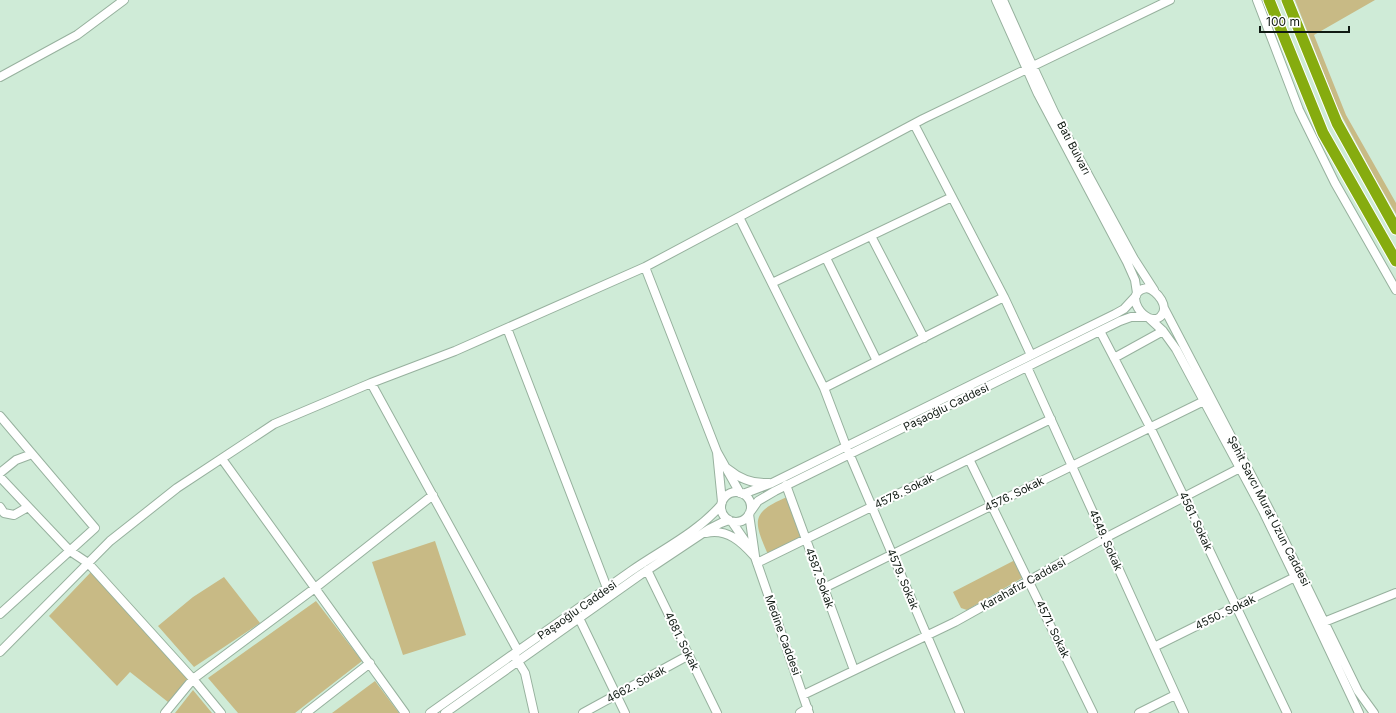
<svg xmlns="http://www.w3.org/2000/svg" width="1396" height="713" font-family="Inter,sans-serif">
	<style>
		.green { fill: #c8ba85 }
		.lines { fill: none; stroke-linecap: round; stroke-linejoin: round }
		.minor-casing { stroke: #97b19e; stroke-width: 10 }
		.highway-casing { stroke: #fff; stroke-width: 13 }
		.minor { stroke: #fff; stroke-width: 8 }
		.highway { stroke: #86ac0f; stroke-width: 11 }
		.labels { text-anchor: middle; dominant-baseline: central; stroke-width: 4; stroke-linejoin: round; paint-order: stroke }
		.street-label { font-size: 11px; fill: #101a13; stroke: #fff }
	</style>
	<rect width="100%" height="100%" fill="#cfebd7"/>
	<path class="green" d="M1295,0H1375L1314,35L1346,115L1396,203V214L1374,176L1338,109Z
		M787,497L803,539L769,557C754,522 749,513 787,497Z
		M435,541L466,635L403,655L372,562Z
		M1017,559L1027,575L967,610L961,608L953,592Z
		M91,572L189,679L168,702L130,672L117,686L49,616Z
		M224,577L260,623L194,667L158,626L193,597Z
		M316,601L362,661L295,713H238L208,678Z
		M375,681L399,713H332Z
		M193,690L212,713H175Z"/>
	<g class="lines">
		<defs>
			<path id="minor" d="M996,0L1038,94L1127,262L1135,280L1137,293
				M1003,0L1028,56L1055,114L1134,259L1154,290
				M1257,0L1299,110L1335,183L1396,290
				M0,77L77,35L124,0
				M914,124L1004,297L1031,355
				M739,217L824,388L846,446L960,713
				M871,236L924,338
				M826,258L877,361
				M645,267L717,452
				M772,283L952,197
				M1147,288C1157,290 1171,308 1160,317C1146,328 1120,292 1147,288Z
				M1164,308L1269,509L1358,691L1374,713
				M1150,319L1163,331L1176,349L1263,511L1293,573L1359,713
				M507,328L607,588
				M1100,331L1150,427L1184,497L1287,713
				M1114,358L1163,331
				M1027,367L1184,713
				M371,383L518,651
				M824,388L1004,297
				M0,416L95,528L0,614
				M222,459L405,713
				M969,459L1093,713
				M728,469C740,479 753,484 769,483
				M0,473L16,460L32,454
				M0,477L70,551L88,563L193,679L315,588L433,495
				M786,485L854,670
				M721 507a15 15 0 1 1 30 0a15 15 0 1 1-30 0Z
				M743,494L772,483L1115,314L1124,309L1136,296
				M722,502L717,452L740,493
				M0,507L4,513L14,515L28,507
				M751,511L758,501L775,491L1120,321L1131,317H1147
				M749,514L755,556
				M732,522L750,548
				M706,533C727,528 742,542 755,557L809,713
				M757,563L1051,419
				M647,570L717,713
				M824,588L1204,401
				M579,618L625,713
				M1324,622L1396,593
				M1154,647L1295,577
				M0,652L110,541L177,488L274,424L371,383L455,351L645,267L923,119L1170,0
				M516,658L525,673L534,713
				M803,695L955,622L1105,538L1240,468
				M165,713L193,679L221,713
				M306,713L370,663
				M430,713C497,666 564,618 631,571C661,550 697,533 721,505
				M445,713L640,575L709,529L721,523L729,520
				M583,713L689,655
				M800,713L808,708
				M1139,713L1175,695"/>
			<path id="highway" d="M1269,0L1323,133L1396,261
				M1287,0L1337,123L1396,229"/>
		</defs>
		<use href="#minor" class="minor-casing"/>
		<use href="#highway" class="highway-casing"/>
		<use href="#minor" class="minor"/>
		<use href="#highway" class="highway"/>
	</g>
	<g class="labels">
		<g class="street-label">
			<text transform="translate(1074 148) rotate(62)">Batı Bulvarı</text>
			<text transform="translate(946 407) rotate(-26)">Paşaoğlu Caddesi</text>
			<text transform="translate(904 491) rotate(-26)">4578. Sokak</text>
			<text transform="translate(1014 494) rotate(-26)">4576. Sokak</text>
			<text transform="translate(1269 511) rotate(63)">Şehit Savcı Murat Uzun Caddesi</text>
			<text transform="translate(1196 521) rotate(65)">4561. Sokak</text>
			<text transform="translate(1106 540) rotate(66)">4549. Sokak</text>
			<text transform="translate(820 578) rotate(70)">4587. Sokak</text>
			<text transform="translate(903 579) rotate(67)">4579. Sokak</text>
			<text transform="translate(1023 584) rotate(-29)">Karahafız Caddesi</text>
			<text transform="translate(577 610) rotate(-35)">Paşaoğlu Caddesi</text>
			<text transform="translate(1225 612) rotate(-26)">4550. Sokak</text>
			<text transform="translate(1053 629) rotate(64)">4571. Sokak</text>
			<text transform="translate(783 635) rotate(70)">Medine Caddesi</text>
			<text transform="translate(682 641) rotate(64)">4681. Sokak</text>
			<text transform="translate(636 684) rotate(-28)">4662. Sokak</text>
		</g>
	</g>
	<path d="M1260 26v6h89v-6" fill="none" stroke="#101a13" stroke-width="2"/>
	<text x="1266" y="26" font-size="12" fill="#101a13" stroke="#ffffff" stroke-width="3" paint-order="stroke">100 m</text>
</svg>
